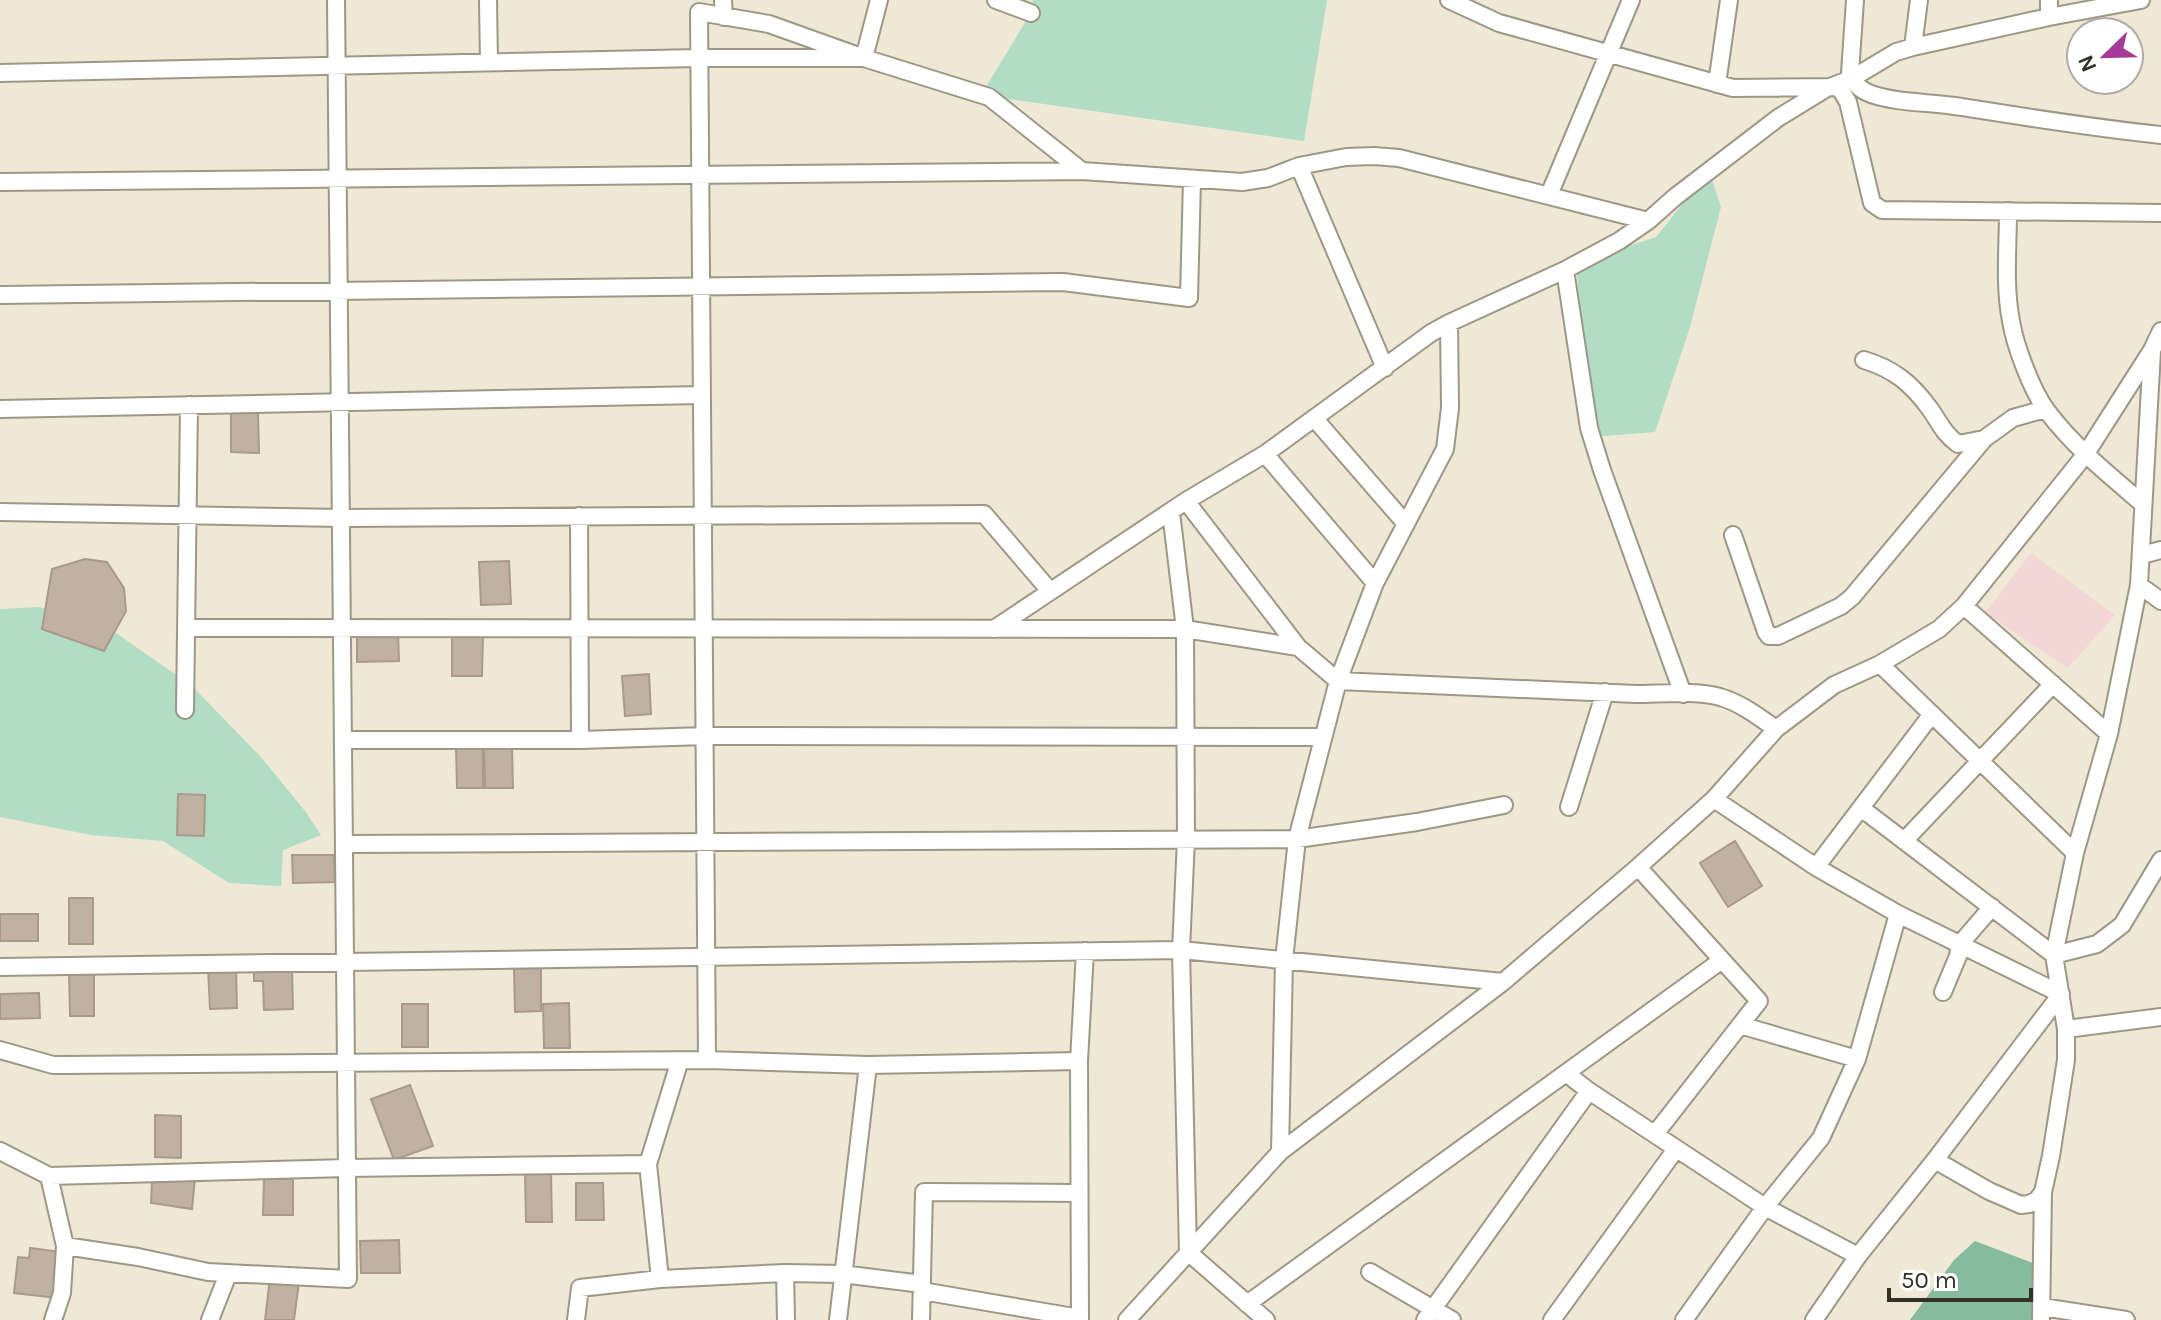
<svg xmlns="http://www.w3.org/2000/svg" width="2161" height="1320" font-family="Karla,sans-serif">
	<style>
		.education { fill: #f2d7d6 }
		.green { fill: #b0ddc3 }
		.forest { fill: #86bb9d }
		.building { fill: #c0b1a2; stroke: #a99a8c; stroke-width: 2 }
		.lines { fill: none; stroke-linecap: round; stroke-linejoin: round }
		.minor-casing { stroke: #9d9785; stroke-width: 20 }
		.minor { stroke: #fff; stroke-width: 16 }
	</style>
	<rect width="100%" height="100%" fill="#efe8d5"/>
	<path class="education" d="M2031,553L2115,615L2068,668L1985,613Z"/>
	<path class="green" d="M1033,0H1327L1304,141L981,95L1031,13Z
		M1709,171L1721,207L1690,327L1655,432L1592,437L1576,264L1656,237Z
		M39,607L103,624L192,686L260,756L305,811L321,835L283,850L281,886L229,883L163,841L91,835L0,817V609Z"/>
	<path class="forest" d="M1975,1241L2043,1267L2035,1320H1910L1954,1260Z"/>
	<path class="building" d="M231,410L258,411L259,453L231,452Z
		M85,559L107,562L124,588L126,611L104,651L42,629L52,569Z
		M509,561L511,604L481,605L479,562Z
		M398,631L399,661L357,662V632Z
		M452,633L483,634L482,676H452Z
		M649,674L651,714L625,716L622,676Z
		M456,748H483V788H457Z
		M484,748H512L513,788H485Z
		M178,794L205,795L204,836L177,835Z
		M1735,841L1762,886L1728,907L1700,863Z
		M292,855H334L335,882L293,883Z
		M69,898H93V944H69Z
		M0,914H38V941H0Z
		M236,967L237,1008L210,1009L208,968Z
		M292,967L293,1009L264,1010L263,981H254V968Z
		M541,968V1011L515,1012L514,969Z
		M69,972H94V1016H70Z
		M39,993L40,1018L0,1019V994Z
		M569,1003L570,1048H544L543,1004Z
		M402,1004H428V1047H402Z
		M410,1085L433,1146L394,1160L371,1099Z
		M155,1115L181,1116V1158L155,1157Z
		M525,1173H551L552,1222H526Z
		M195,1178L192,1209L151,1203L152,1180Z
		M264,1179H293V1215H263Z
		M576,1183H603L604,1220H576Z
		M399,1240L400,1273H361L360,1241Z
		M30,1248L62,1252L57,1298L14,1293L18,1257L29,1258Z
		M270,1278L299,1282L294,1320H265Z"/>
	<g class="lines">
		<defs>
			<path id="minor" d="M488,0L489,62
				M723,0L724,17
				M996,0L1031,13
				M1449,0L1499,23L1733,88L1839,87L1848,102L1872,203L1882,210L2161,213
				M1855,0L1850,73C1853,84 1860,90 1871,94C1897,103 1927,102 1955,106C2024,117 2092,128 2161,135
				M2049,17V0
				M1913,47L1919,0
				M0,73L699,58H864L879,0
				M1717,84L1729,0
				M1299,166L1385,368
				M0,182L1082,171L1242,182L1268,178L1299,166L1346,157L1374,156L1399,158L1648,221
				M1549,195L1631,0
				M2008,211C2008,247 2004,285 2011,321C2015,346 2032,391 2047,411C2074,447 2109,475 2143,504
				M1565,270L1589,428L1602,470L1683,694
				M0,295L1063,282L1189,298L1192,180
				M1864,360C1894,369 1912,384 1930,409C1940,423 1943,433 1958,444L1984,439
				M0,409L702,395
				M1314,418L1406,524
				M1265,454L1375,583
				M1186,501L1298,647
				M0,512L341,518L984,514L1050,591
				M1171,512L1185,629L1186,839L1181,950L1188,1252L1266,1320
				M579,516L580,740
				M1733,535L1766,632L1769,636H1778L1841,606L1852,597L1984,439L2013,418L2045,409
				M2142,555L2161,550
				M2139,585L2161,601
				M1964,606L2109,734
				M186,628L1185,629L1298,647L1338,681L1636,694C1660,694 1698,690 1720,697C1741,703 1759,717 1776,729
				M994,629L1186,501L1265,454L1431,333L1449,323L1565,270L1619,241L1648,221L1675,197L1778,118L1827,88L1851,79L1896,52L1913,47L2049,17L2141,0
				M1880,664L2075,853
				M185,710L189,405
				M343,740H580L705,736L1323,737
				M1714,799L1816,867L1898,914L2061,994
				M1569,807L1605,692
				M1861,808L2054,955L2097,944L2122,925L2161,860
				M1904,841L2053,684
				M344,844L1297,839L1417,822L1504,805
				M1638,867L1759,1001L1655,1134
				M1816,867L1932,714
				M0,967L1181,950L1503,982
				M1943,992L1958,956L1960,944L1992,907
				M1740,1025L1857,1059
				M2066,1029L2161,1017
				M0,1050L53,1065H62L707,1060L868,1065L1079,1061
				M707,1060L699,12L769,24L864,58L989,97L1082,171
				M1566,1073L1589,1091L1765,1207L1858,1256
				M0,1151L49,1176L347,1168L648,1164
				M1280,1152L1284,960L1297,839L1338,681L1375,583L1445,449L1450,408L1449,323
				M1935,1160L1989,1191L2021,1205L2029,1204L2037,1200L2043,1192L2051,1156L2066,1060V1029L2054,955L2075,853L2109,734L2139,585L2152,351
				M49,1176L65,1246L62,1293L53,1320
				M65,1246L138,1257L208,1272L348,1279L336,0
				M1370,1272L1452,1320
				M785,1273L786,1320
				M660,1279L648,1164L680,1060
				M922,1291L1080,1318
				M1247,1304L1722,960
				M2042,1307L2126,1320
				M210,1320L228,1274
				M576,1320L580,1288L660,1279L785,1273L842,1274L922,1284
				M838,1320L868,1065
				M921,1320L924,1192L1078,1193
				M1080,1320L1079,1061L1085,951
				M1127,1320L1280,1152L1503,982L1638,867L1714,799L1776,729L1834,685L1880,664L1939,629L1964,606L2085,455L2152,350L2161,331
				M1425,1320L1589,1091
				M1552,1320L1676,1149
				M1684,1320L1765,1207L1821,1138L1857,1059L1898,914
				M1814,1320L1858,1256L1935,1160L2061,994
				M2041,1320L2043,1192"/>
		</defs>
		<use href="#minor" class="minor-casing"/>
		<use href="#minor" class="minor"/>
	</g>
	<g transform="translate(2105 56) rotate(247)"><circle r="38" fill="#ffffff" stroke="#adaca9" stroke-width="2"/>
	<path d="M0-6L14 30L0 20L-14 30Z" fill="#a53a9b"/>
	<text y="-12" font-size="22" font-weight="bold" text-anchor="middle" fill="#333029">N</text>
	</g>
	<path d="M1889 1288v12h142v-12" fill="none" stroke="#333029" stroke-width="4"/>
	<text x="1901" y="1288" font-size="24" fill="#333029" stroke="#ffffff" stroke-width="6" paint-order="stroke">50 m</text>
</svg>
